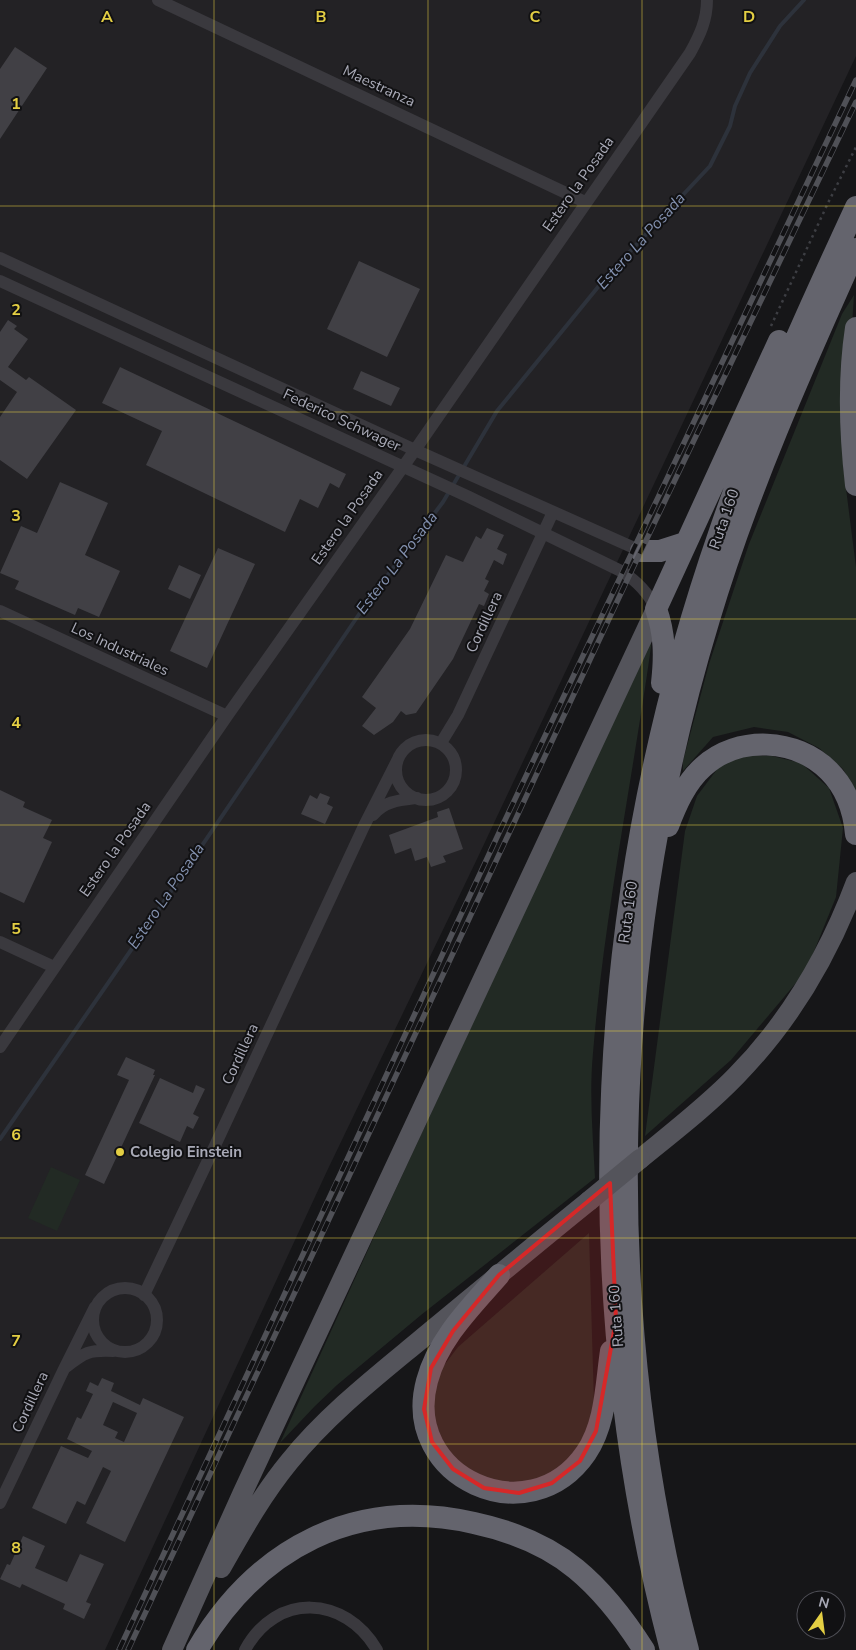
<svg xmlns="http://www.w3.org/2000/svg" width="856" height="1650" font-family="'Nunito Sans',sans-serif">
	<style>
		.built { fill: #232225 }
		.green { fill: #222a24 }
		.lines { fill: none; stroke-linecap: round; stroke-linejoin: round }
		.stream { stroke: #2d323b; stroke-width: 4 }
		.building { fill: #414045; fill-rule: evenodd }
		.path { stroke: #3d3e43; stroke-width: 2.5; stroke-dasharray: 2.5 4; stroke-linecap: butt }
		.street { stroke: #3a393e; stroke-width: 12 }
		.primary { stroke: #54545b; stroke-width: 20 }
		.highway { stroke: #64646d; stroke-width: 22 }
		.rail-casing { stroke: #505157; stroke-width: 5.5 }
		.rail { stroke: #111113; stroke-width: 4; stroke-dasharray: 11; stroke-linecap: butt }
		.primary-bridge { stroke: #54545b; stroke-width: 20 }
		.marked { fill: #d62828; fill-opacity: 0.2; stroke: #d62828; stroke-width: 4; stroke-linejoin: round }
		.grid { fill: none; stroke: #e3ce43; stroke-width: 1; stroke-opacity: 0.55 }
		.poi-dot { fill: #e3ce43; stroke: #111113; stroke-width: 2 }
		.labels { text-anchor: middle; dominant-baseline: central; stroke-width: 4; stroke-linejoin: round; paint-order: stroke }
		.street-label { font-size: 15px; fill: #a9aab7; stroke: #111113 }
		.poi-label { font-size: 15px; font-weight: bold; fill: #a9aab7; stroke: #111113; text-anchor: start }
		.water-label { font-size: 16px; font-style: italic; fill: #8391af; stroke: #111113 }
		.grid-label { font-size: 16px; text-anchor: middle; font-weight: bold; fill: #e3ce43; stroke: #111113; stroke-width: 4; stroke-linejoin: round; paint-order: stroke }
	</style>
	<rect width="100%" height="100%" fill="#161618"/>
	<path class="built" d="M0,0H856V56L477,859L327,1171L105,1650H0Z"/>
	<path class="green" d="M854,295L843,465L856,567V792L843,769L819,748L788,732L754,727L713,737L683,771V761L709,664L749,544L842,314Z
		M651,639V647C632,782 604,917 593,1053C589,1094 593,1137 595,1178L421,1315L337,1385L315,1406L280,1443L393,1195Z
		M736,755L772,756L801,763L829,788L843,828L836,897L806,971L731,1060L645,1136L685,831L697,796L721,764Z
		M51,1167L80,1180L57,1231L28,1218Z
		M589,1233L594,1403L584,1448L548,1480L498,1487L454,1463L432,1417L433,1392L442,1368L458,1347Z"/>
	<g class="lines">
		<path class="stream" d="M0,1139L131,950L366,604L443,502L497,411L607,276L710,166L730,126L735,106L750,73L780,26L804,0"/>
	</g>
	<path class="building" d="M15,47L47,68L0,139V69Z
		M359,261L420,289L387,357L327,329Z
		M8,320L17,326L14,329L28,339L8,367L26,380L29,377L76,410L27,479L0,460V417L17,392L0,380V332Z
		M120,367L346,474L339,488L330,483L318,508L300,499L285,532L146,465L162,431L102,403Z
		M361,371L400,388L391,406L353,389Z
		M60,482L108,503L85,555L120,571L99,617L78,608L75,615L15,589L19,581L0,573L21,526L37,533Z
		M487,528L504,535L497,549L507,554L503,565L494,560L485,579L489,581L484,591L489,594L484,606L479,604L453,659L416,713L406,715L401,711L393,722L374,735L362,726L376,708L362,697L410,629L446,555L463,562L476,536L481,539Z
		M218,548L255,564L207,668L170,651Z
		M179,565L201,575L190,599L168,589Z
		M0,790L25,802L23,807L52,820L43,838L52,842L24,903L0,892Z
		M320,793L330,797L327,804L333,807L325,824L301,814L310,795L317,799Z
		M449,808L463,849L443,856L446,862L431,867L427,857L415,861L411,848L395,854L389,835L438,817L437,812Z
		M126,1057L155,1070L153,1075H155L104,1184L85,1175L129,1080L117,1075Z
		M160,1078L193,1093L196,1085L205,1089L193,1114L199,1117L193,1129L187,1126L180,1142L139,1123Z
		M102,1378L114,1383L111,1391L140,1405L143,1398L184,1417L125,1542L86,1523L111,1471L103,1467L85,1505L77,1501L66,1524L32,1508L61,1446L88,1458L92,1451L67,1439L77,1417L81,1419L93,1394L86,1391L90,1382L98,1386ZM113,1402L137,1413L124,1442L115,1438L118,1432L103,1425Z
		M23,1536L45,1546L35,1568L67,1582L80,1554L104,1564L86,1602L91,1604L84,1619L63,1609L65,1604L22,1584L20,1588L0,1579L7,1564L10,1565Z"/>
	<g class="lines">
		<path class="path" d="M771,326L828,203L856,147"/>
		<path class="street" d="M158,0L585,202
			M0,258L415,450L641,551
			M0,281L469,497L621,571C637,581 648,592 656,609
			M0,611L227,716
			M396 770a30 30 0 1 1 60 0a30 30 0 1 1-60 0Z
			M441,743L458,715L553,512
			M373,815C384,801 400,800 417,798
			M0,942L54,967
			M0,1047L227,716L415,450L690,53C700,35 707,20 707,0
			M93 1320a32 32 0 1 1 64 0a32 32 0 1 1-64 0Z
			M144,1295L212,1152L364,826L399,757
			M66,1367C85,1352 89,1350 113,1351
			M0,1503L64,1369L95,1307
			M245,1650C276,1592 345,1595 377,1650"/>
		<path class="primary" d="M640,1159C673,1132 707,1106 736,1076C790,1021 829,954 856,882
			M221,1568C242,1531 262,1495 289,1462C326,1416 373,1379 419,1341C476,1294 532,1247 589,1201
			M172,1650L243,1492L656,609"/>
		<path class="highway" d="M856,328C848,381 850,433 856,485
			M641,551H660L685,543
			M662,683C665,656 665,634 656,609L779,341
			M668,826C676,805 686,782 703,767C738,735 796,738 829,771C846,788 854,811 856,834
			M499,1275C471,1307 438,1339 427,1381C401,1477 529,1536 586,1453C606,1424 606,1384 611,1351
			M197,1650C257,1548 355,1496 474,1523C511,1531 547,1545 576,1569C604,1592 625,1620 644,1650
			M671,1650C574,1281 595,890 720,531C758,420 807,313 856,207
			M688,1650C599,1314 608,951 709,619C747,492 801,371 856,249"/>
		<defs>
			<path id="rail" d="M119,1650L498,835L856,80
				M128,1650L629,576L856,102"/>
		</defs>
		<use href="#rail" class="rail-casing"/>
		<use href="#rail" class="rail"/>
		<path class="primary-bridge" d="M589,1201L640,1159"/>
	</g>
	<path class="marked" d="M610,1183L616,1320L596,1431L580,1461L552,1483L519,1493L484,1488L453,1469L432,1442L424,1409L431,1368L453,1331L499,1275Z"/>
	<path class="grid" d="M214,0V1650M428,0V1650M642,0V1650M0,206H856M0,412H856M0,619H856M0,825H856M0,1031H856M0,1238H856M0,1444H856"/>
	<circle class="poi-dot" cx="120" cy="1152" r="5"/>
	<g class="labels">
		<g class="street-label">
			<text transform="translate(379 86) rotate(25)">Maestranza</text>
			<text transform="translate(578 184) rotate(-55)">Estero la Posada</text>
			<text transform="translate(342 420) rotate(25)">Federico Schwager</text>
			<text transform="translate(347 517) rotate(-55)">Estero la Posada</text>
			<text transform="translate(724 519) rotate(-71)">Ruta 160</text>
			<text transform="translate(484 622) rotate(-65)">Cordillera</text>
			<text transform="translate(120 649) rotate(25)">Los Industriales</text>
			<text transform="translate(115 849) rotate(-55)">Estero la Posada</text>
			<text transform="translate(628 912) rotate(-82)">Ruta 160</text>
			<text transform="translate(240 1054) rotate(-65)">Cordillera</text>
			<text transform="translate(616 1316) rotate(-94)">Ruta 160</text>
			<text transform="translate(30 1402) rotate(-65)">Cordillera</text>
		</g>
		<g class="poi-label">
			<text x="130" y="1152">Colegio Einstein</text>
		</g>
		<g class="water-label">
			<text transform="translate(641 241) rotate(-48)">Estero La Posada</text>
			<text transform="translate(397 563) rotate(-53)">Estero La Posada</text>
			<text transform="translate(166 896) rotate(-56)">Estero La Posada</text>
		</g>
	</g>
	<g class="grid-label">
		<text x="107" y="22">A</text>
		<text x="321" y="22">B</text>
		<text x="535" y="22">C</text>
		<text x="749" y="22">D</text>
		<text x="16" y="109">1</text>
		<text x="16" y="315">2</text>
		<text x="16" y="521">3</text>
		<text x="16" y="728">4</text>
		<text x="16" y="934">5</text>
		<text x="16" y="1140">6</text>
		<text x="16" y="1346">7</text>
		<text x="16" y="1553">8</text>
	</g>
	<g transform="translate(821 1615) rotate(14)"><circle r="24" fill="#111113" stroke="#4e4e55"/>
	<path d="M0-4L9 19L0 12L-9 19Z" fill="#e3ce43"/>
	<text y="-8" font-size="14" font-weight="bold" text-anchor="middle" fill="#a9aab7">N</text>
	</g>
</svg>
